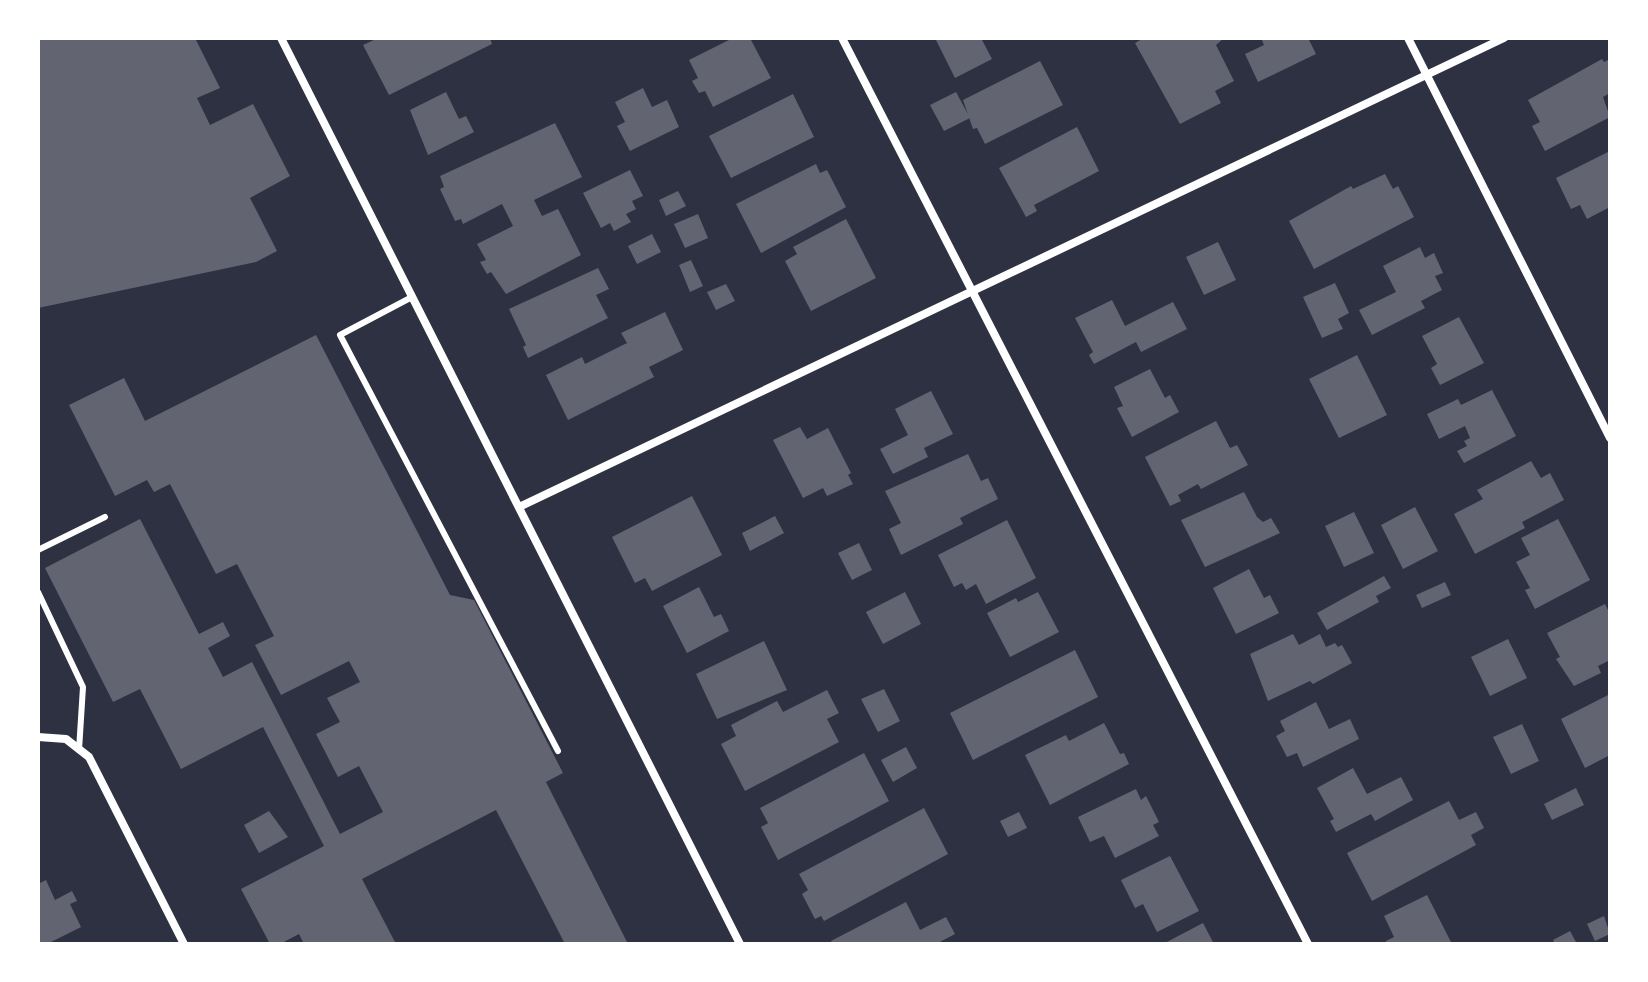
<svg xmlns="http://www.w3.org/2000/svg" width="1648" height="982" font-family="'DejaVu Sans',sans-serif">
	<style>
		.building { fill: #626471 }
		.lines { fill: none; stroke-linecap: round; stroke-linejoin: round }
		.service { stroke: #fff; stroke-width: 6 }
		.minor { stroke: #fff; stroke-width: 8 }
	</style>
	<rect width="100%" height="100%" fill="#2d3142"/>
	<path class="building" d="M38,38H195L220,88L197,98L210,125L253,104L290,176L250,198L277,251L256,262L38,308Z
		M378,38H490L492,44L389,95L363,45Z
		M733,38H750L771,78L713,107L705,91L699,93L692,81L698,78L689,60Z
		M935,38H981L992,59L955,78Z
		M1144,38H1224L1216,45L1234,81L1215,91L1221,103L1180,124L1135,43Z
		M1261,38H1308L1316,54L1258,82L1245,54L1264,45Z
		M1602,59L1604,62L1610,59V93L1603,97L1610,117L1545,151L1532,126L1540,122L1528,100Z
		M1040,61L1063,105L985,144L977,128L973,129L963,100Z
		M643,88L652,107L667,100L679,127L630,151L617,126L625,122L615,102Z
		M446,92L459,119L466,116L474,132L428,155L410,110Z
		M956,92L970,118L944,131L930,105Z
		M793,94L814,137L731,178L709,136Z
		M555,123L582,177L534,200L542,216L558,209L581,255L506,294L491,272L487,274L480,262L486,260L477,244L513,226L502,204L463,224L461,219L455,221L440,189L444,187L440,176Z
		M1077,127L1099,171L1034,205L1037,211L1026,217L999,168Z
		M1610,151V207L1587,219L1580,205L1571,209L1556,178Z
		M816,164L820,173L827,170L846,207L761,253L736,204Z
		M630,170L643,196L632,201L636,209L626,214L631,222L614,231L610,223L601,228L583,193Z
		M1385,174L1393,189L1398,186L1414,217L1314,269L1289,221L1351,186L1353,189Z
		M678,191L686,206L666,216L659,200Z
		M698,214L708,238L685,248L674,224Z
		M846,219L876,278L811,311L785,261L797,254L793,247Z
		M652,234L661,252L637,264L628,246Z
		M1218,242L1236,280L1204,295L1186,257Z
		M1420,247L1425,258L1434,253L1443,273L1435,276L1442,290L1421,301L1425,308L1372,335L1359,310L1396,292L1383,266Z
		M691,260L703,286L690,292L679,265Z
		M598,268L609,289L596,295L608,318L528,358L523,347L526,345L509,309Z
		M1335,283L1349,313L1338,319L1343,329L1322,338L1303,297Z
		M726,284L735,301L716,310L707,292Z
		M1112,300L1125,326L1173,302L1187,329L1141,352L1136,342L1094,364L1089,355L1093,352L1075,318Z
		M665,312L683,350L649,367L654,377L568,420L546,375L582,357L585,364L627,343L621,333Z
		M1459,317L1484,363L1440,385L1431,368L1437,364L1422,336Z
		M316,335L450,595L474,600L563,773L546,782L628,944H565L496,810L362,879L396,944H304L299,934L280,944H270L241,889L324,846L263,727L181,769L140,689L113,702L45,568L140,519L199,634L223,622L230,636L208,648L223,677L252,662L340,834L383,812L359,766L338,777L316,734L340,722L327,698L360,682L349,661L281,695L255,645L274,636L237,564L216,574L170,484L154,492L147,480L115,496L69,405L124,378L145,421Z
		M1357,355L1387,415L1339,438L1309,379Z
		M1150,369L1165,398L1170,395L1179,412L1132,437L1117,408L1123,406L1114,387Z
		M1492,390L1516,436L1464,463L1457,451L1467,446L1464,441L1470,438L1465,426L1439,439L1427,414L1458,399L1461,405Z
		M931,391L953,434L924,448L928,457L893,474L880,449L908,435L895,409Z
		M1216,421L1230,448L1237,445L1248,465L1201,489L1198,484L1178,495L1181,501L1170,506L1145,457Z
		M800,427L807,439L828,428L851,473L848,475L853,484L827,496L823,488L803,498L773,440Z
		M968,454L981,481L988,478L998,499L960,518L963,524L901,555L889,529L901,523L885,491Z
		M1531,461L1541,478L1550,473L1564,500L1522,522L1525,528L1475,554L1454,514L1483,499L1477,490Z
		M1244,492L1257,517L1263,522L1271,518L1280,533L1205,567L1181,520Z
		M692,496L722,555L652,591L645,578L635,583L612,537Z
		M1415,507L1438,551L1403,569L1381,525Z
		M1354,512L1374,553L1344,567L1325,526Z
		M775,516L784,533L750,551L742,533Z
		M1558,519L1590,580L1535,609L1525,590L1530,588L1516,562L1530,555L1521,538Z
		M1007,520L1036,578L986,604L976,584L966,590L962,583L954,587L938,555Z
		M859,543L872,570L852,580L838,553Z
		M1249,569L1264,598L1270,595L1279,613L1236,634L1213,588Z
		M1384,576L1391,588L1376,596L1379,602L1327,630L1317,613Z
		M1445,582L1451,595L1422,608L1416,595Z
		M699,587L714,617L721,614L729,631L687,653L663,606Z
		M905,592L921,624L883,644L866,612Z
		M1038,592L1059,632L1010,657L987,613L1016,598L1018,602Z
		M1605,604L1610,614V660L1598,666L1601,673L1574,686L1556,659L1560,657L1547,633Z
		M1293,634L1299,645L1320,634L1326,647L1335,643L1338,647L1342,645L1352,663L1313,684L1310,681L1268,701L1250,654Z
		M1508,639L1527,678L1490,696L1471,657Z
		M764,641L787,690L717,719L696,674Z
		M1075,650L1098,697L973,760L950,713Z
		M884,689L900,721L878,732L861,699Z
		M827,690L839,713L827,719L839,742L745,791L721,744L736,736L731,725L777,701L783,712Z
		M1610,694V755L1585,768L1561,719Z
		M1316,702L1329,729L1350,719L1359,739L1303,767L1297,753L1287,757L1276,736L1285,731L1280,721Z
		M1104,723L1120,754L1124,753L1129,764L1050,805L1025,755L1066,735L1069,741Z
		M1522,724L1539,761L1511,774L1493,737Z
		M906,747L917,768L893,782L881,760Z
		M864,753L889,801L778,860L761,827L768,823L760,808Z
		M1353,768L1367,794L1401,777L1413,800L1375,821L1371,814L1336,832L1330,821L1334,819L1317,788Z
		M1576,788L1584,805L1552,820L1544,804Z
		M1136,789L1141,800L1146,796L1159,822L1153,825L1159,836L1115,858L1104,836L1090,842L1078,817Z
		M1449,801L1459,820L1476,812L1484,828L1471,835L1476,845L1372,901L1347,853Z
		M924,808L948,854L824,921L821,916L815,919L802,894L808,890L799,874Z
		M269,811L288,837L259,853L244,825Z
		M1019,812L1027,828L1008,837L1000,821Z
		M1170,856L1199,911L1157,932L1143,904L1135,908L1121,880Z
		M46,880L55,900L72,891L77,901L70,904L81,927L47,944H38V884Z
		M1427,895L1452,944H1387L1386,941L1394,937L1384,916Z
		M906,902L920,930L946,917L955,934L936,944H832L831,941Z
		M1604,916L1610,934L1595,941L1587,924Z
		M1203,923L1214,944H1163Z
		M1570,931L1577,944H1555L1553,940Z"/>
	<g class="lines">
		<path class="service" d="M412,297L340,335L558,751
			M38,550L105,517
			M38,592L83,687L79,750"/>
		<path class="minor" d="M281,38L740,944
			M842,38L1308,944
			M1408,38L1610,438
			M519,507L1504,38
			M38,737L66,739L89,757L184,944"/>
	</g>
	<rect width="1648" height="982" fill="none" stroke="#ffffff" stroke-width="80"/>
</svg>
